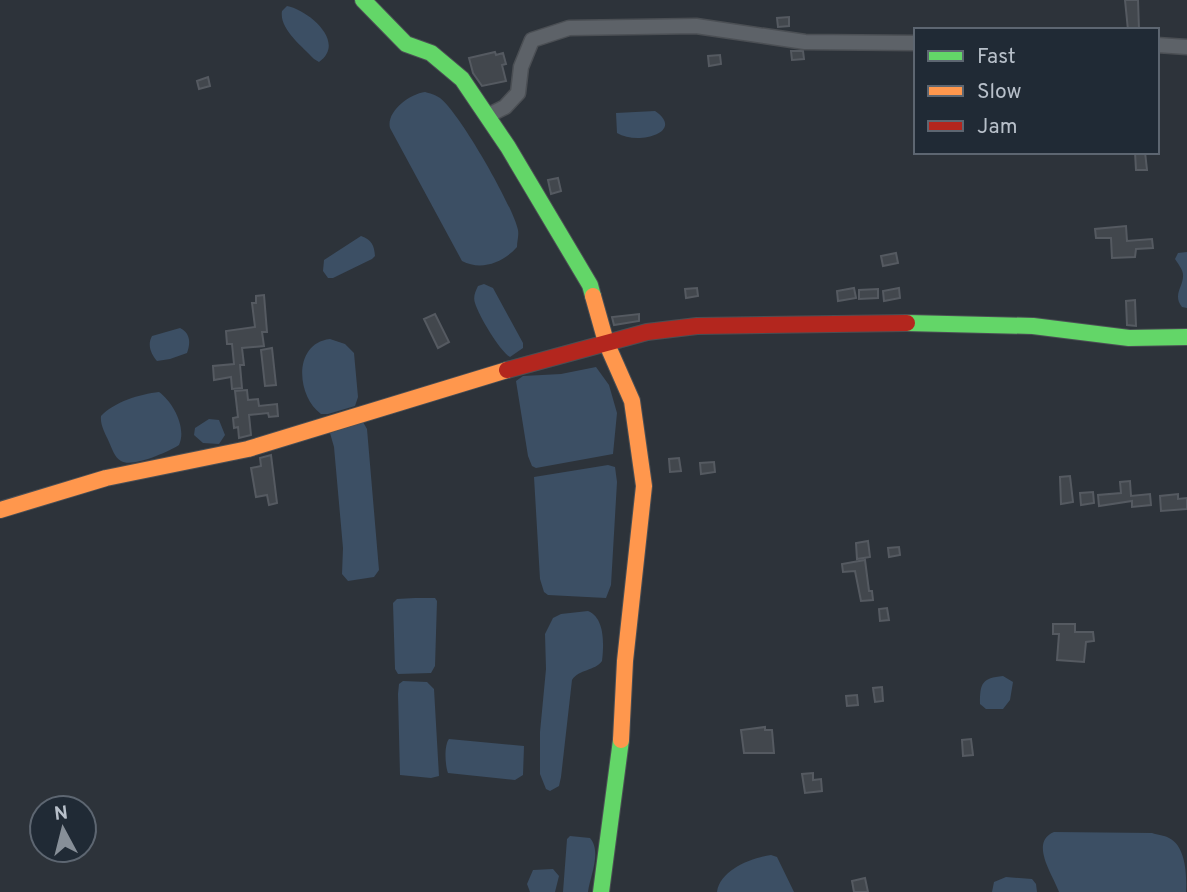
<svg xmlns="http://www.w3.org/2000/svg" width="1187" height="892" font-family="Overpass,sans-serif">
	<style>
		.water { fill: #3c4f64 }
		.building { fill: #42474d; stroke: #555a61; stroke-width: 2 }
		.lines { fill: none; stroke-linecap: round; stroke-linejoin: round }
		.street-casing { stroke: #4b4f54; stroke-width: 17 }
		.fast-casing { stroke: #4b4f54; stroke-width: 18 }
		.slow-casing { stroke: #4b4f54; stroke-width: 18 }
		.jam-casing { stroke: #4b4f54; stroke-width: 18 }
		.street { stroke: #5d6268; stroke-width: 14 }
		.fast { stroke: #63d668; stroke-width: 16 }
		.slow { stroke: #ff974d; stroke-width: 16 }
		.jam { stroke: #b3261e; stroke-width: 16 }
	</style>
	<rect width="100%" height="100%" fill="#2d333a"/>
	<path class="water" d="M287,6C308,10 347,42 319,62L314,59C302,46 279,29 282,11Z
		M425,92C429,93 436,95 440,98C459,112 513,206 518,230C519,236 517,241 517,247C503,263 481,271 462,261L390,128C386,112 409,94 425,92Z
		M655,111C686,132 638,146 617,133L616,113Z
		M361,236C372,240 374,245 375,256L372,259L333,278H328L323,271L324,260Z
		M1187,252V308L1182,307C1172,294 1184,287 1183,274C1182,268 1178,264 1175,259L1178,253Z
		M484,284L493,288L523,343V348L510,357C499,350 479,316 475,303C473,297 475,292 478,286Z
		M180,328C190,333 191,342 187,353L170,359L157,361C151,354 147,345 152,336Z
		M330,339L345,344L354,353L358,397L355,406L328,414H321C296,396 293,343 330,339Z
		M596,367L609,385L617,413L613,454L536,468L532,466L528,456L516,381L523,376L561,374Z
		M159,392C173,402 187,428 179,445C168,452 132,468 121,461C114,457 112,448 109,442C105,433 100,425 101,416C114,402 140,394 159,392Z
		M209,419L219,420L225,435L219,444L203,443L194,435L195,428Z
		M363,422L367,429L379,570L374,577L348,581L342,574L343,548L334,447L330,433Z
		M608,465L615,467L617,482L611,585L606,598L548,595L544,592L540,579L534,477Z
		M415,598H435L437,601L435,666L431,673L398,674L395,669L393,603L397,599Z
		M588,611C605,618 604,644 602,661C595,671 579,669 572,680L561,777L559,786L550,791L546,789L540,774V732L546,669L545,634L553,618L561,614Z
		M1003,676L1013,682L1010,700L1003,709H986L980,704C980,683 982,678 1003,676Z
		M403,681L427,682L434,689L439,776L431,778L400,775L398,694L399,684Z
		M449,739L524,746L523,775L515,780L448,773C445,765 444,745 449,739Z
		M1054,832L1152,833C1158,835 1164,835 1169,838C1186,846 1187,876 1186,892H1059C1053,875 1029,842 1054,832Z
		M570,836L590,838C602,852 590,876 588,892H563L567,839Z
		M771,855L777,857L794,892H717C720,870 751,858 771,855Z
		M553,869L559,876L555,892H530L527,884L533,870Z
		M1006,877L1032,879L1036,884L1037,892H992L994,882Z"/>
	<path class="building" d="M1125,0H1138L1139,30H1128Z
		M789,17V26L778,27L777,18Z
		M791,51H803L804,59L792,60Z
		M495,52L496,55L503,53L506,64L502,65L506,81L482,86L473,73L469,58Z
		M720,55L721,64L709,66L708,56Z
		M208,77L210,86L199,89L197,81Z
		M1135,152H1145L1147,170H1136Z
		M558,178L561,191L551,194L548,180Z
		M1126,226L1127,241L1152,239L1153,248L1136,249L1135,257L1112,258L1111,238H1096L1095,229Z
		M896,253L898,263L883,266L881,256Z
		M697,288L698,296L686,298L685,289Z
		M854,288L856,298L838,301L837,291Z
		M899,288L900,298L884,301L883,291Z
		M878,289V298L859,299V290Z
		M264,295L267,332H262L264,346L242,348L244,365H240L242,388L232,389L231,377L214,380L213,366L234,364L232,344H227L226,331L255,327L252,303H256V296Z
		M1135,300L1136,326L1127,325L1126,301Z
		M435,314L449,342L438,348L424,319Z
		M639,314V321L614,325L612,317Z
		M272,348L276,385L265,386L261,350Z
		M247,390L248,400L258,399L259,406L277,404L278,416L269,417L268,413L249,415L251,435L239,438L238,427L234,428L233,418L238,417L235,391Z
		M271,455L277,503L269,505L267,495L256,497L251,468L261,466L260,458Z
		M679,458L681,471L670,472L669,459Z
		M714,462L715,472L701,474L700,463Z
		M1070,476L1073,502L1061,504L1060,477Z
		M1130,481L1131,496L1150,494L1151,505L1132,507V501L1099,506L1098,495L1121,493L1120,482Z
		M1093,492L1094,503L1081,505L1080,493Z
		M1178,494V499L1187,498V509L1161,511L1160,496Z
		M868,541L870,557L857,559L856,543Z
		M899,547L900,555L889,557L888,548Z
		M865,560L869,591H872L873,600L861,601L855,571L843,572L842,564Z
		M887,608L889,620L880,621L879,609Z
		M1053,624H1075V632H1093L1094,641L1086,642L1084,662L1057,660L1059,634H1053Z
		M882,687L883,701L875,702L873,688Z
		M857,695L858,705L847,706L846,696Z
		M765,727V730H772L774,753H744L741,730Z
		M971,739L973,755L963,756L962,740Z
		M813,773V780L821,779L822,791L805,793L802,774Z
		M865,878L868,892H854L852,881Z"/>
	<g class="lines">
		<defs>
			<path id="street" d="M1157,45L1187,47
				M487,116L505,107L518,93L521,67L532,40L569,28L696,26L805,42L916,43"/>
			<path id="fast" d="M363,0L406,44L431,53L462,79L508,147L590,285L593,296
				M907,323L1033,326L1129,338L1187,337
				M601,892L621,740"/>
			<path id="slow" d="M593,296L606,342L632,401L644,486L625,661L621,740
				M0,510L106,478L248,449L507,370"/>
			<path id="jam" d="M507,370L647,332L697,326L907,323"/>
		</defs>
		<use href="#street" class="street-casing"/>
		<use href="#fast" class="fast-casing"/>
		<use href="#slow" class="slow-casing"/>
		<use href="#jam" class="jam-casing"/>
		<use href="#street" class="street"/>
		<use href="#fast" class="fast"/>
		<use href="#slow" class="slow"/>
		<use href="#jam" class="jam"/>
	</g>
	<rect x="914" y="28" width="245" height="126" fill="#202a35" stroke="#5d6671" stroke-width="2"/>
	<rect x="928" y="51" width="35" height="10" fill="#63d668" stroke="#5d6671" stroke-width="2"/>
	<text x="977" y="63" font-size="21" fill="#b8c0ca">Fast</text>
	<rect x="928" y="86" width="35" height="10" fill="#ff974d" stroke="#5d6671" stroke-width="2"/>
	<text x="977" y="98" font-size="21" fill="#b8c0ca">Slow</text>
	<rect x="928" y="121" width="35" height="10" fill="#b3261e" stroke="#5d6671" stroke-width="2"/>
	<text x="977" y="133" font-size="21" fill="#b8c0ca">Jam</text>
	<g transform="translate(63 829) rotate(353)"><circle r="33" fill="#202a35" stroke="#5d6671" stroke-width="2"/>
	<path d="M0-5L12 26L0 18L-12 26Z" fill="#878f98"/>
	<text y="-10" font-size="19" font-weight="bold" text-anchor="middle" fill="#b8c0ca">N</text>
	</g>
</svg>
